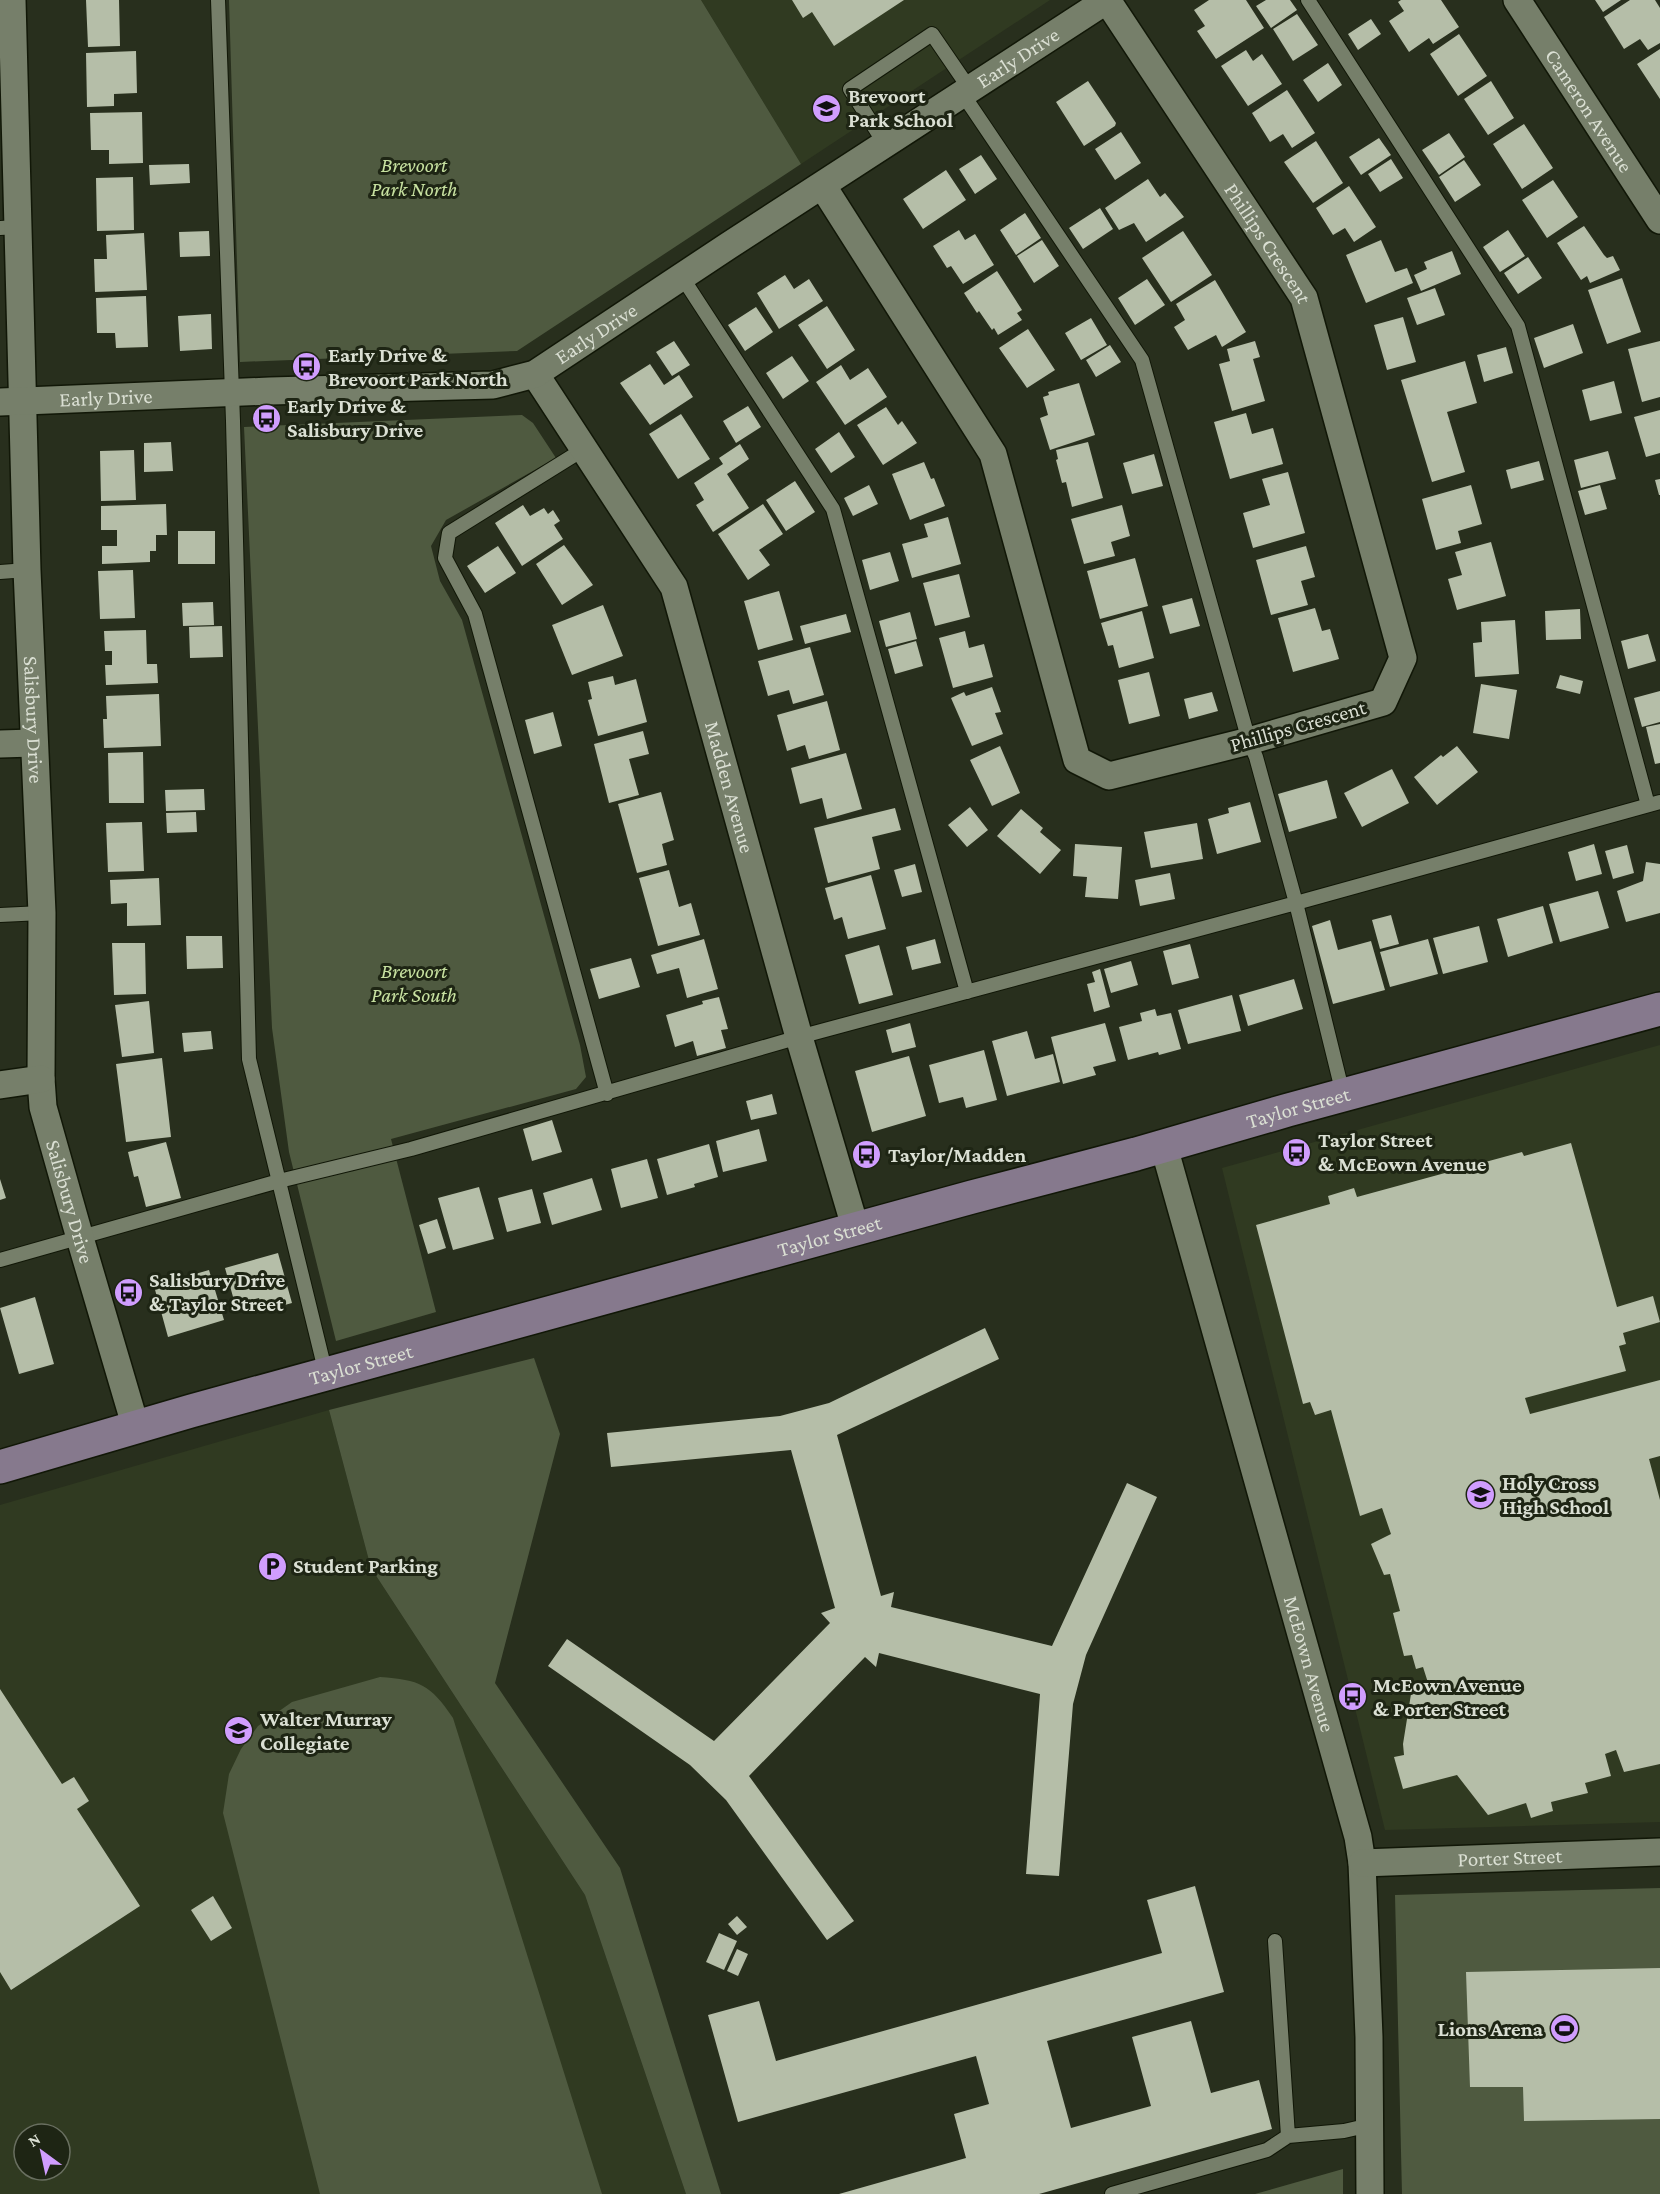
<svg xmlns="http://www.w3.org/2000/svg" width="1660" height="2194" font-family="'Crimson Pro',serif">
	<style>
		.built { fill: #303a21; fill-rule: evenodd }
		.green { fill: #4f5a40 }
		.building { fill: #b5bea8 }
		.lines { fill: none; stroke-linecap: round; stroke-linejoin: round }
		.lane-casing { stroke: #111707; stroke-width: 16 }
		.street-casing { stroke: #111707; stroke-width: 30 }
		.secondary-casing { stroke: #111707; stroke-width: 36 }
		.lane { stroke: #767f6a; stroke-width: 14 }
		.street { stroke: #767f6a; stroke-width: 27 }
		.secondary { stroke: #86798d; stroke-width: 33 }
		.labels { text-anchor: middle; dominant-baseline: central; stroke-width: 6; stroke-linejoin: round; paint-order: stroke }
		.street-label { font-size: 21px; fill: #dadfd3; stroke: #1e2514 }
		.poi-label { font-size: 21px; font-weight: bold; fill: #dadfd3; stroke: #1e2514; text-anchor: start }
		.park-label { font-size: 21px; font-style: italic; fill: #c7e1a0; stroke: #1e2514 }
	</style>
	<rect width="100%" height="100%" fill="#282f1d"/>
	<path class="built" d="M701,0H1050L801,164Z
		M1660,1045V1822L1385,1830L1222,1168Z
		M329,1410L371,1568L585,1895L686,2194H0V1505ZM24,2134H60V2170H24Z"/>
	<path class="green" d="M229,0H701L801,164L517,351L240,362Z
		M522,415L533,423L556,458L446,520L431,546L440,581L462,620L580,1045L586,1077L576,1089L391,1139L436,1312L336,1341L289,1152L272,1028L244,427Z
		M534,1358L560,1434L495,1683L620,1868L721,2194H686L585,1895L371,1568L329,1410Z
		M380,1677C420,1680 430,1684 453,1718L602,2194H320L223,1813L229,1774L241,1749L258,1726L292,1702Z
		M1660,1888V2194H1402L1395,1895Z
		M1343,2169V2194H1255Z"/>
	<path class="building" d="M86,0H119L120,46L88,47Z
		M792,0H904L834,46L812,12L803,18Z
		M1209,0H1246L1264,28L1216,59L1197,31L1205,26L1194,10Z
		M1266,0H1290L1297,10L1271,28L1256,6Z
		M1401,0H1441L1459,27L1433,44L1429,38L1409,52L1389,21L1404,11L1398,2Z
		M1595,0H1621L1603,12Z
		M1630,0H1655L1660,8V43L1648,50L1640,39L1624,49L1604,17Z
		M1297,14L1318,45L1293,61L1273,29Z
		M1371,19L1381,34L1358,50L1348,34Z
		M1459,34L1487,76L1458,96L1430,54Z
		M1660,49V99L1637,64Z
		M1246,50L1253,61L1262,54L1282,84L1248,106L1221,66Z
		M136,51L137,93L114,94V106L87,107L86,53Z
		M1328,63L1342,85L1318,102L1303,80Z
		M1088,81L1116,123L1115,126L1084,146L1056,102Z
		M1491,81L1514,118L1488,135L1464,99Z
		M1287,90L1315,133L1292,148L1283,134L1270,142L1252,113Z
		M142,112L143,163L109,164V150H91L90,113Z
		M1524,124L1553,168L1522,189L1493,144Z
		M1121,132L1141,163L1115,180L1095,149Z
		M1449,133L1465,157L1439,175L1422,150Z
		M1379,138L1391,155L1361,175L1349,157Z
		M1316,141L1343,183L1313,203L1284,162Z
		M981,155L997,179L975,194L959,169Z
		M1391,159L1403,178L1380,192L1368,174Z
		M1464,160L1481,185L1455,202L1439,177Z
		M189,164L190,183L150,185L149,165Z
		M946,170L966,200L923,229L903,199Z
		M133,177L134,230L97,231L96,178Z
		M1148,179L1160,197L1165,193L1184,217L1146,242L1134,223L1119,230L1105,208Z
		M1553,180L1578,217L1547,238L1522,200Z
		M1349,186L1376,227L1354,242L1345,228L1333,235L1316,208Z
		M1100,208L1113,229L1083,249L1069,228Z
		M1025,213L1041,238L1016,255L1000,230Z
		M1584,226L1604,255L1607,258L1613,256L1620,270L1590,283L1587,276L1581,280L1557,243Z
		M959,230L965,240L975,234L994,265L963,284L951,266L947,268L933,246Z
		M1508,230L1525,256L1500,272L1483,247Z
		M209,231L210,256L180,257L179,232Z
		M1183,231L1212,275L1171,302L1142,258Z
		M144,233L147,290L95,292L94,259H107L106,235Z
		M1042,240L1059,266L1034,283L1017,256Z
		M1381,240L1395,272L1407,268L1413,283L1366,303L1346,255Z
		M1452,251L1461,274L1421,291L1414,275L1427,269L1424,262Z
		M1528,257L1542,278L1518,294L1504,273Z
		M997,271L1022,310L1017,313L1022,320L998,335L994,328L992,330L979,311L977,313L964,293Z
		M785,275L794,289L809,279L823,301L779,329L757,293Z
		M1622,278L1641,332L1607,344L1588,290Z
		M1147,279L1165,305L1135,325L1118,298Z
		M1215,280L1246,332L1222,347L1216,335L1188,350L1174,327L1185,320L1176,304Z
		M1435,288L1445,315L1417,325L1407,298Z
		M146,296L148,347L116,348L115,333H97L96,298Z
		M827,306L855,350L827,369L798,325Z
		M756,307L773,332L745,351L728,325Z
		M211,314L212,349L180,351L178,316Z
		M1403,317L1416,362L1387,370L1374,325Z
		M1091,318L1107,345L1081,360L1065,333Z
		M1573,324L1583,353L1544,368L1534,338Z
		M1028,329L1055,370L1027,388L999,348Z
		M674,341L690,365L672,376L656,352Z
		M1255,341L1260,357L1253,359L1265,401L1232,411L1219,364L1230,361L1227,349Z
		M1660,341V397L1642,402L1628,349Z
		M1110,345L1121,362L1096,377L1086,360Z
		M1506,347L1513,373L1484,382L1477,355Z
		M792,356L809,381L783,399L766,373Z
		M1465,361L1477,403L1447,412L1465,472L1432,482L1401,380Z
		M650,364L664,385L679,375L693,397L650,425L620,383Z
		M841,365L850,380L868,368L887,397L845,425L816,382Z
		M1614,381L1622,413L1590,421L1582,390Z
		M1079,383L1095,435L1050,450L1040,418L1048,415L1043,397L1049,395L1048,392Z
		M748,406L761,427L736,443L723,421Z
		M886,407L898,425L902,421L917,443L883,465L857,425Z
		M1660,410V453L1646,457L1634,417Z
		M1246,413L1252,434L1273,428L1283,464L1230,479L1214,422Z
		M681,414L710,459L678,479L649,434Z
		M839,432L855,457L831,473L815,449Z
		M171,442L173,471L144,472V443Z
		M1088,442L1103,498L1072,507L1066,482L1062,483L1056,460L1058,459L1056,450Z
		M740,444L749,459L727,474L749,508L713,532L696,505L704,500L694,483L723,464L719,458Z
		M134,450L136,500L101,501L100,451Z
		M1608,451L1616,479L1581,488L1574,460Z
		M1154,454L1163,486L1132,494L1123,463Z
		M1539,461L1544,480L1511,489L1506,470Z
		M924,462L931,479L934,478L945,506L910,520L892,474Z
		M1288,472L1305,533L1253,548L1243,513L1270,505L1262,479Z
		M1660,479V495H1659L1655,480Z
		M795,481L815,512L786,531L766,500Z
		M869,485L878,504L853,516L844,498Z
		M1471,485L1482,524L1458,531L1461,543L1436,550L1422,499Z
		M1600,485L1607,509L1585,515L1578,491Z
		M166,504L167,535H156V551H150V562L102,564V546H117V530H101V506Z
		M763,504L783,534L759,550L770,565L748,580L718,534Z
		M523,505L530,516L544,508L548,514L553,510L560,521L554,525L563,539L522,566L495,523Z
		M1122,505L1130,536L1111,542L1115,556L1084,564L1071,519Z
		M948,517L961,564L912,578L902,544L928,537L924,524Z
		M178,531H215V564H178Z
		M1491,542L1506,596L1457,610L1448,579L1462,575L1455,552Z
		M564,545L593,585L562,605L536,564Z
		M498,546L516,573L485,593L467,566Z
		M1306,546L1315,577L1301,581L1308,605L1271,615L1256,560Z
		M890,552L899,581L870,590L862,560Z
		M1135,558L1148,606L1100,619L1087,571Z
		M133,570L135,618L100,619L98,571Z
		M959,574L970,617L935,626L923,583Z
		M779,591L793,640L758,650L744,601Z
		M1192,598L1200,626L1170,634L1162,606Z
		M213,602L214,625L183,626L182,603Z
		M603,605L623,656L572,675L552,625Z
		M1315,608L1322,631L1330,629L1339,659L1293,672L1278,618Z
		M1580,609L1581,639L1546,640L1545,611Z
		M1142,611L1154,658L1119,668L1113,645L1108,646L1101,623Z
		M910,612L917,639L886,647L879,621Z
		M846,614L851,632L805,644L800,626Z
		M1515,620L1519,674L1475,677L1473,643L1482,642L1481,622Z
		M222,626L223,657L190,658L189,627Z
		M146,630L147,664H157L158,683L106,685L105,665H112V651H105L104,631Z
		M965,631L969,648L984,644L993,677L953,688L939,638Z
		M1648,634L1656,661L1628,669L1621,641Z
		M916,641L923,666L895,674L888,649Z
		M810,647L824,695L793,704L789,690L768,696L758,661Z
		M1149,672L1160,716L1129,724L1118,680Z
		M1560,675L1583,681L1580,694L1556,688Z
		M613,676L615,685L636,679L647,722L598,736L588,700L592,699L588,682Z
		M1481,684L1517,690L1509,739L1473,733Z
		M992,687L1001,712L995,713L1003,734L972,746L951,698L964,692L966,696Z
		M1660,691V722L1642,727L1634,698Z
		M1212,692L1218,711L1189,719L1184,699Z
		M159,694L161,746L104,748L103,719H107L106,696Z
		M827,701L840,750L809,759L805,745L787,751L777,715Z
		M553,712L562,746L534,754L525,720Z
		M1660,724V763L1655,764L1646,727Z
		M643,731L649,754L629,759L639,795L609,803L594,744Z
		M1000,746L1020,793L992,806L970,760Z
		M1457,746L1478,772L1437,805L1414,777L1441,755L1443,757Z
		M143,752L144,803H109L108,753Z
		M846,753L862,809L827,819L822,798L800,804L791,768Z
		M1392,769L1409,803L1362,827L1344,793Z
		M1327,780L1337,818L1289,832L1278,794Z
		M204,789L205,810L166,811L165,790Z
		M661,792L674,840L662,844L667,865L637,873L618,804Z
		M1250,802L1261,842L1217,854L1208,819L1229,813L1228,808Z
		M970,807L988,830L967,847L948,825Z
		M895,808L901,830L872,837L880,869L828,883L814,828Z
		M1021,809L1043,828L1040,832L1061,850L1040,874L997,836Z
		M196,812L197,832L167,833L166,813Z
		M142,822L144,871L108,872L106,823Z
		M1197,823L1203,859L1151,868L1144,832Z
		M1075,844L1122,847L1118,899L1085,897L1087,877L1073,876Z
		M1594,844L1602,874L1576,881L1568,852Z
		M1627,845L1634,873L1613,879L1605,851Z
		M1646,862L1660,864V913L1626,922L1617,891L1643,881Z
		M915,864L922,892L902,897L894,870Z
		M669,870L679,907L691,903L700,935L658,946L639,878Z
		M1170,873L1175,899L1140,906L1135,880Z
		M871,875L886,929L848,939L842,917L834,920L825,888Z
		M159,878L161,925L127,926V903L111,904L110,880Z
		M1598,891L1609,928L1560,942L1549,904Z
		M1543,906L1553,943L1508,957L1497,919Z
		M1391,915L1399,944L1380,949L1372,920Z
		M1330,920L1338,950L1371,941L1385,990L1333,1004L1312,926Z
		M1479,926L1488,962L1443,974L1433,938Z
		M186,936H222L223,968L187,969Z
		M704,939L718,989L687,998L679,968L657,974L651,955Z
		M935,939L941,963L912,970L906,947Z
		M1428,939L1438,974L1390,987L1380,952Z
		M112,943H145L146,994L114,995Z
		M1190,944L1199,978L1172,985L1163,951Z
		M879,945L893,995L859,1004L845,955Z
		M631,958L640,987L599,999L590,969Z
		M1131,961L1138,985L1111,993L1104,969Z
		M1100,969L1110,1007L1094,1012L1087,984L1095,982L1092,972Z
		M1294,979L1303,1009L1248,1026L1239,995Z
		M1232,995L1241,1031L1188,1044L1178,1010Z
		M719,997L728,1029L721,1030L726,1048L697,1056L693,1041L675,1047L666,1015L703,1004L702,1001Z
		M149,1001L154,1053L122,1057L115,1005Z
		M1155,1009L1157,1016L1171,1013L1181,1049L1159,1055L1158,1052L1128,1060L1119,1027L1142,1021L1140,1013Z
		M910,1023L916,1047L892,1053L886,1030Z
		M1105,1023L1116,1061L1093,1067L1096,1075L1063,1084L1051,1037Z
		M211,1031L213,1049L184,1052L182,1033Z
		M1027,1031L1035,1059L1053,1054L1060,1082L1007,1096L992,1041Z
		M984,1050L997,1100L966,1108L963,1097L939,1103L929,1065Z
		M909,1056L926,1116L872,1132L855,1071Z
		M162,1058L171,1137L126,1142L116,1064Z
		M772,1094L777,1114L751,1120L746,1101Z
		M552,1120L562,1152L532,1161L523,1129Z
		M759,1129L767,1161L723,1172L716,1141Z
		M166,1142L181,1198L146,1207L138,1176L134,1177L128,1152Z
		M1571,1143L1617,1307L1653,1296L1660,1322L1623,1333L1626,1344L1619,1346L1626,1371L1525,1398L1530,1414L1660,1380V1456L1649,1459L1660,1500V1764L1624,1772L1616,1750L1605,1754L1611,1776L1585,1783L1588,1793L1551,1802L1553,1811L1531,1818L1526,1803L1488,1815L1457,1775L1403,1789L1394,1757L1404,1755L1403,1744L1411,1694L1430,1689L1423,1667L1416,1669L1412,1655L1404,1656L1393,1613L1400,1611L1390,1574L1384,1575L1371,1544L1391,1534L1382,1508L1360,1516L1331,1410L1315,1415L1310,1402L1303,1404L1256,1225L1330,1204L1328,1196L1354,1188L1357,1197L1522,1152L1524,1156Z
		M709,1144L718,1177L694,1184L695,1187L667,1195L657,1159Z
		M647,1159L658,1198L621,1208L611,1169Z
		M592,1178L602,1210L552,1225L543,1193Z
		M0,1179L6,1198L0,1200Z
		M479,1187L494,1239L453,1250L438,1198Z
		M532,1189L541,1223L507,1232L498,1198Z
		M437,1219L446,1248L428,1254L419,1225Z
		M278,1253L292,1303L263,1311L259,1298L235,1304L225,1268Z
		M209,1270L224,1320L168,1337L154,1286Z
		M35,1297L54,1364L19,1374L0,1308Z
		M985,1328L999,1359L837,1435L881,1596L894,1592L891,1607L1052,1646L1127,1483L1157,1497L1086,1655L1073,1704L1059,1876L1026,1874L1040,1694L879,1653L876,1667L865,1657L749,1776L854,1921L827,1940L726,1800L690,1765L548,1666L567,1639L714,1741L830,1623L821,1613L835,1608L791,1450L611,1467L607,1433L780,1416L829,1403Z
		M0,1689L62,1784L74,1777L89,1801L77,1809L140,1906L11,1990L0,1972Z
		M1195,1886L1224,1992L1047,2041L1071,2128L1151,2106L1132,2037L1191,2021L1211,2093L1259,2080L1272,2129L1039,2194H839L966,2158L954,2114L989,2104L976,2056L738,2122L708,2015L759,2001L776,2061L1162,1953L1147,1900Z
		M213,1896L232,1928L211,1941L191,1910Z
		M737,1916L747,1927L737,1935L728,1924Z
		M719,1933L737,1941L724,1970L706,1962Z
		M737,1949L748,1954L738,1976L727,1971Z
		M1660,1968V2119L1524,2121L1523,2087H1470L1466,1972Z"/>
	<g class="lines">
		<defs>
			<path id="lane" d="M218,0L233,421L249,1059L326,1374
				M1308,0L1518,326L1648,805
				M962,93L1142,360L1249,741L1256,757L1296,903L1343,1094
				M885,144L850,89L932,34L969,88
				M0,228L19,227
				M682,277L833,509L967,992
				M584,449L449,533L445,558L475,614L607,1094
				M0,572L27,570
				M0,915L42,913
				M0,1260L279,1181L411,1149L799,1037L1296,903L1660,802
				M1275,1941L1288,2136
				M1112,2194L1267,2150L1288,2136L1344,2131L1370,2125"/>
			<g id="street">
				<path id="s1" d="M12,0L27,570L42,913L41,1079L43,1107L80,1238L136,1428"/>
				<path id="s2" d="M1517,0L1660,220"/>
				<path id="s3" d="M535,374L674,587L799,1037L856,1230"/>
				<path id="s4" d="M0,402L270,391L493,385L535,374L728,246L1107,0L1304,298L1403,658L1383,702L1249,741L1109,776L1077,760L993,454L822,185"/>
				<path d="M0,744L33,743"/>
				<path d="M0,1085L41,1079"/>
				<path id="s5" d="M1164,1147L1358,1837L1362,1863L1369,2037L1370,2194"/>
				<path id="s6" d="M1362,1863L1660,1852"/>
			</g>
			<g id="secondary">
				<path id="s7" d="M0,1467L191,1411L972,1197L1136,1154L1288,1110L1660,1009"/>
			</g>
		</defs>
		<use href="#lane" class="lane-casing"/>
		<use href="#street" class="street-casing"/>
		<use href="#secondary" class="secondary-casing"/>
		<use href="#lane" class="lane"/>
		<use href="#street" class="street"/>
		<use href="#secondary" class="secondary"/>
	</g>
	<defs>
		<symbol id="school-disc" viewBox="-11 -11 22 22"><circle r="9.5" fill="#d09dfe" stroke="#1e2514"/><path d="M0-5L7-2L0 1L-7-2ZM-4 1L0 2.5L4 1V4Q0 6-4 4Z" fill="#111"/></symbol>
		<symbol id="bus-disc" viewBox="-11 -11 22 22"><circle r="9.5" fill="#d09dfe" stroke="#1e2514"/><path d="M-5-6H5V4H4V6H2V4H-2V6H-4V4H-5ZM-3.5-4V0h7V-4ZM-3.5 1.2v1.5H-2V1.2ZM2 1.2v1.5H3.5V1.2Z" fill="#111"/></symbol>
		<symbol id="parking-disc" viewBox="-11 -11 22 22"><circle r="9.5" fill="#d09dfe" stroke="#1e2514"/><path d="M-3.5-5.5H1a3.5 3.5 0 0 1 0 7H-1V5.5H-3.5ZM-1-3.4V-.6H.8a1.4 1.4 0 0 0 0-2.8Z" fill="#111"/></symbol>
		<symbol id="stadium-disc" viewBox="-11 -11 22 22"><circle r="9.5" fill="#d09dfe" stroke="#1e2514"/><path d="M0-5a6.5 5 0 1 0 0 10a6.5 5 0 1 0 0-10ZM-3.5-1.8h7v3.6h-7Z" fill="#111"/></symbol>
	</defs>
	<g fill-rule="evenodd">
		<use href="#school-disc" x="810" y="92" width="33" height="33"/>
		<use href="#bus-disc" x="290" y="350" width="33" height="33"/>
		<use href="#bus-disc" x="250" y="402" width="33" height="33"/>
		<use href="#bus-disc" x="1280" y="1136" width="33" height="33"/>
		<use href="#bus-disc" x="850" y="1138" width="33" height="33"/>
		<use href="#bus-disc" x="112" y="1276" width="33" height="33"/>
		<use href="#school-disc" x="1464" y="1478" width="33" height="33"/>
		<use href="#parking-disc" x="256" y="1550" width="33" height="33"/>
		<use href="#bus-disc" x="1336" y="1680" width="33" height="33"/>
		<use href="#school-disc" x="222" y="1714" width="33" height="33"/>
		<use href="#stadium-disc" x="1548" y="2012" width="33" height="33"/>
	</g>
	<g class="labels">
		<g class="street-label">
			<text stroke="none"><textPath href="#s4" startOffset="1114">Early Drive</textPath></text>
			<text stroke="none"><textPath href="#s2" startOffset="132">Cameron Avenue</textPath></text>
			<text stroke="none"><textPath href="#s4" startOffset="1512">Phillips Crescent</textPath></text>
			<text stroke="none"><textPath href="#s4" startOffset="610">Early Drive</textPath></text>
			<text stroke="none"><textPath href="#s4" startOffset="106">Early Drive</textPath></text>
			<text stroke="none"><textPath href="#s1" startOffset="720">Salisbury Drive</textPath></text>
			<text transform="translate(1298 726) rotate(-16)">Phillips Crescent</text>
			<text stroke="none"><textPath href="#s3" startOffset="462">Madden Avenue</textPath></text>
			<text stroke="none"><textPath href="#s7" startOffset="1347">Taylor Street</textPath></text>
			<text stroke="none"><textPath href="#s1" startOffset="1206">Salisbury Drive</textPath></text>
			<text stroke="none"><textPath href="#s7" startOffset="861">Taylor Street</textPath></text>
			<text stroke="none"><textPath href="#s7" startOffset="375">Taylor Street</textPath></text>
			<text stroke="none"><textPath href="#s5" startOffset="537">McEown Avenue</textPath></text>
			<text stroke="none"><textPath href="#s6" startOffset="148">Porter Street</textPath></text>
		</g>
		<g class="poi-label">
			<text x="848" y="96">Brevoort<tspan x="848" dy="24">Park School</tspan></text>
			<text x="328" y="355">Early Drive &amp;<tspan x="328" dy="24">Brevoort Park North</tspan></text>
			<text x="287" y="406">Early Drive &amp;<tspan x="287" dy="24">Salisbury Drive</tspan></text>
			<text x="1318" y="1140">Taylor Street<tspan x="1318" dy="24">&amp; McEown Avenue</tspan></text>
			<text x="888" y="1155">Taylor/Madden</text>
			<text x="149" y="1280">Salisbury Drive<tspan x="149" dy="24">&amp; Taylor Street</tspan></text>
			<text x="1502" y="1483">Holy Cross<tspan x="1502" dy="24">High School</tspan></text>
			<text x="293" y="1566">Student Parking</text>
			<text x="1373" y="1685">McEown Avenue<tspan x="1373" dy="24">&amp; Porter Street</tspan></text>
			<text x="260" y="1719">Walter Murray<tspan x="260" dy="24">Collegiate</tspan></text>
			<text x="1543" y="2029" text-anchor="end">Lions Arena</text>
		</g>
		<g class="park-label">
			<text x="414" y="165">Brevoort<tspan x="414" dy="24">Park North</tspan></text>
			<text x="414" y="971">Brevoort<tspan x="414" dy="24">Park South</tspan></text>
		</g>
	</g>
	<g transform="translate(42 2152) rotate(327)"><circle r="28" fill="#1e2514" stroke="#696f60" stroke-width="1.5"/>
	<path d="M0-4.5L10 22L0 15L-10 22Z" fill="#d09dfe"/>
	<text y="-9" font-size="16" font-weight="bold" text-anchor="middle" fill="#dadfd3">N</text>
	</g>
</svg>
